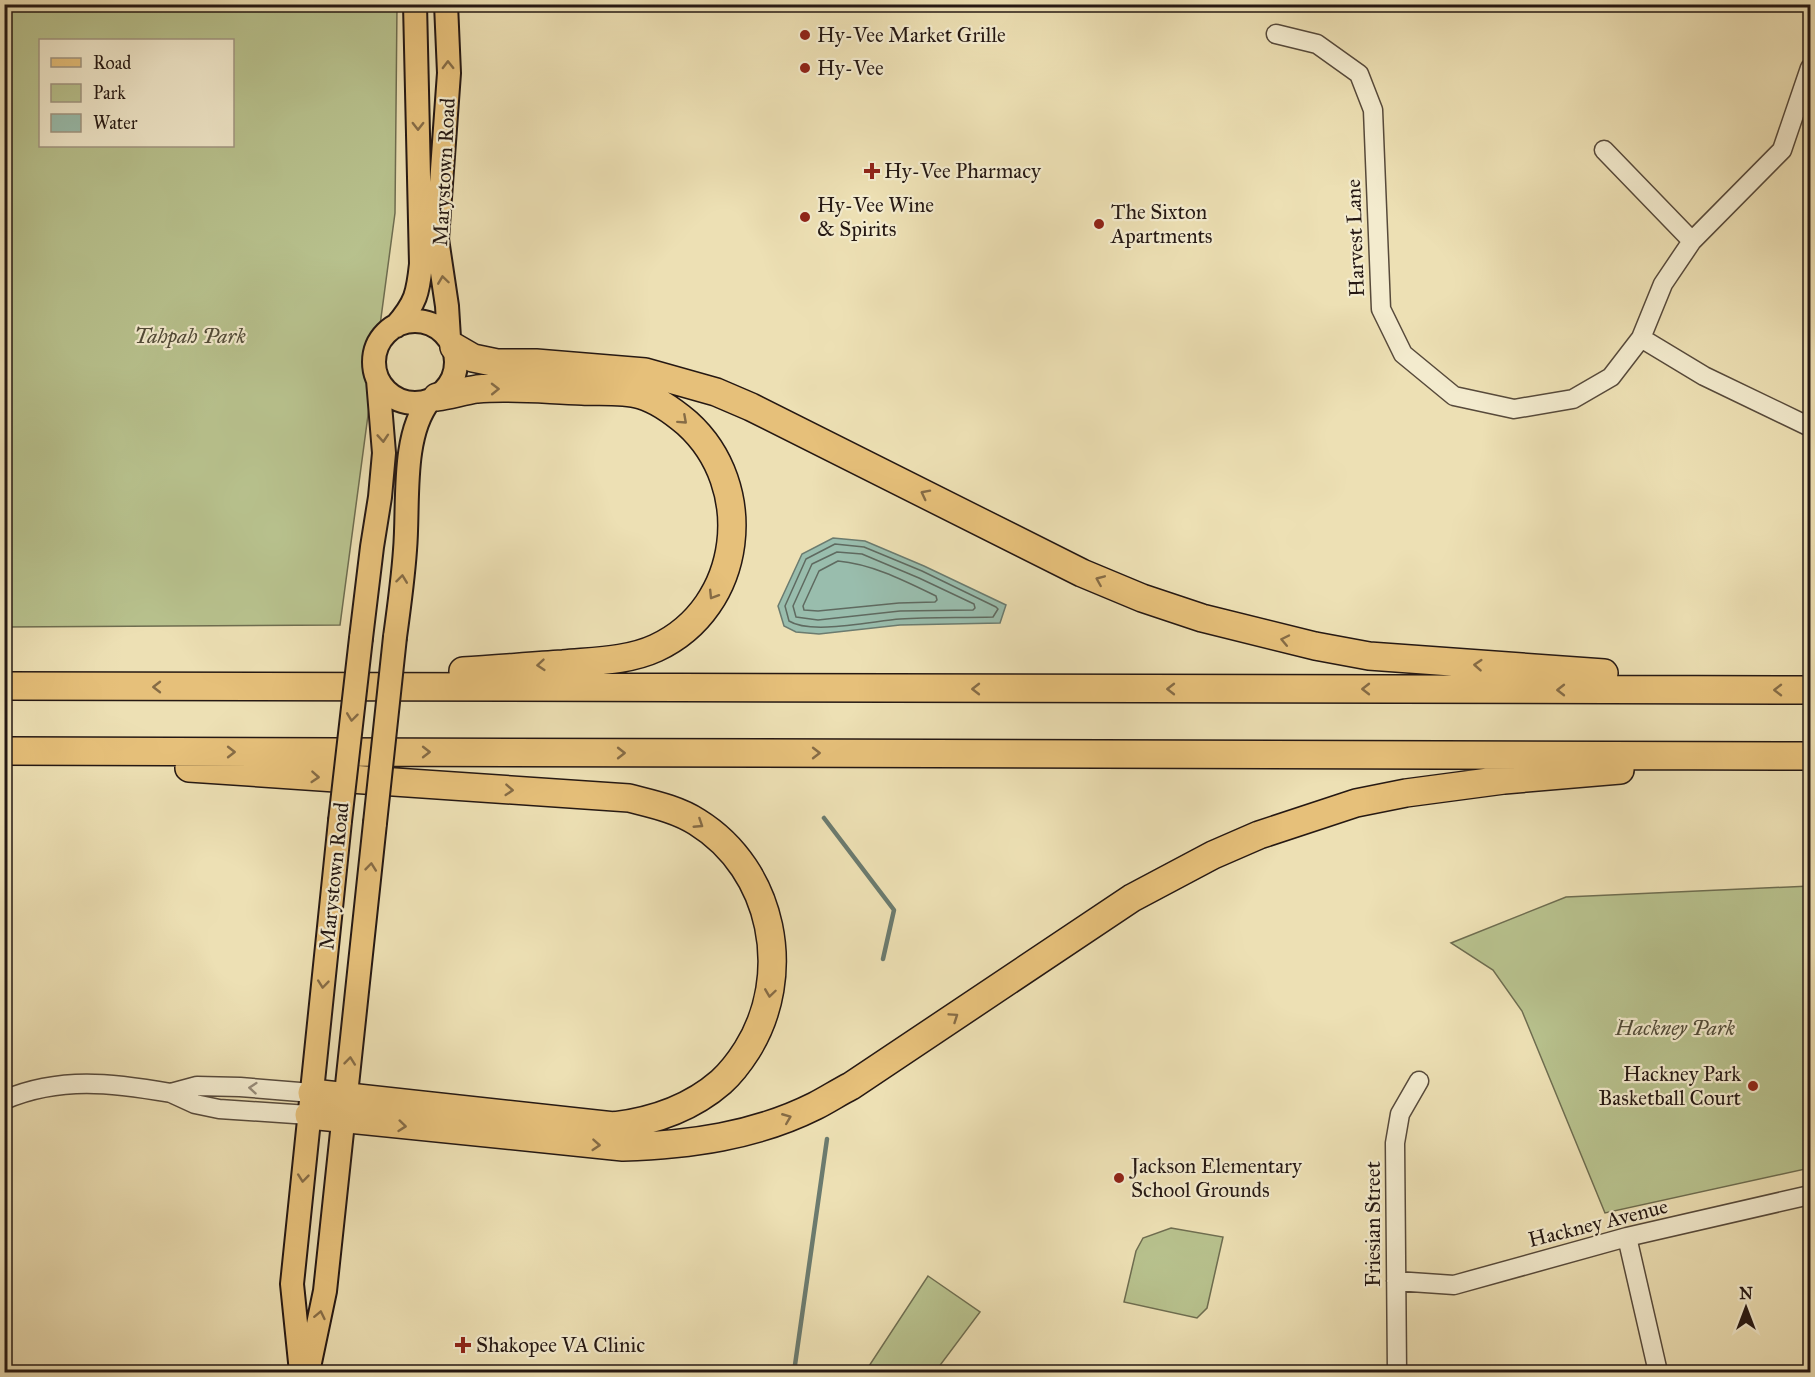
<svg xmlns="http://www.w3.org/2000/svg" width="1815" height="1377" font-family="'IM FELL Great Primer',serif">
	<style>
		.green { fill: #b8c28e; stroke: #6e6d50; stroke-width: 1.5; fill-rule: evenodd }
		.water { fill: #99bdad; stroke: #6b7b6f; stroke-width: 1.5 }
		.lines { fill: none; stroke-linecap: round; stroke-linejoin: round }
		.shore { stroke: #5f6a60; stroke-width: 1.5 }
		.stream { stroke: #6b7b6f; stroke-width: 4.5 }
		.minor-casing { stroke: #574a3b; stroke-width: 21 }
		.major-casing { stroke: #251813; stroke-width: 26 }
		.highway-casing { stroke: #251813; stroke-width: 30 }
		.minor { stroke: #f3ebce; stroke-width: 18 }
		.major { stroke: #e6c07a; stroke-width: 22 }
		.highway { stroke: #e6c07a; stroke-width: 27 }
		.major-bridge-casing { stroke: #251813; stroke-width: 26; stroke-linecap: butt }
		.major-bridge { stroke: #e6c07a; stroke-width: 22 }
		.oneway { stroke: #866c46 }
		.oneway2 { stroke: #968c7a }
		.poi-dot { fill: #8f2418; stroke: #f3ebce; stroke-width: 2 }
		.labels { text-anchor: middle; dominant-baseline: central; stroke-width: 4.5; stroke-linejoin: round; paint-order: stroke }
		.poi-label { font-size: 21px; fill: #251813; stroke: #f3ebce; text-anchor: start }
		.street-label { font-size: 21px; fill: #251813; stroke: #f3ebce }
		.park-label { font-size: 21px; font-style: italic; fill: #514b38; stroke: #f3ebce }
	</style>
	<rect width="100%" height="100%" fill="#ede0b4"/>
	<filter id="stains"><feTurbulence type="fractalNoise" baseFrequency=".00333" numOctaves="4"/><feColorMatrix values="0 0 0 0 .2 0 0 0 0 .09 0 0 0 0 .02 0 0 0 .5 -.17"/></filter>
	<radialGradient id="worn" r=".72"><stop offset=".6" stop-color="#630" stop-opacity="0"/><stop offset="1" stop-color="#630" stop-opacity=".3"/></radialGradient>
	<path class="green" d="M5,5H397L395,213L340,625L5,627ZM40,40H232V146H40Z
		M1810,886V1168L1605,1213L1522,1011L1493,970L1451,943L1566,897Z
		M1171,1228L1223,1237L1207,1308L1197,1318L1124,1302L1136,1251L1143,1238Z
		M928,1276L980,1312L935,1372H894L869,1366Z"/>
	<path class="water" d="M833,538L865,541L924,566L1006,605L1000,623L900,625L819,634L796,632L784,626L778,606L802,554Z"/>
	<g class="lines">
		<path class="shore" d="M835,544L864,547L922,571L996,607L998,609L993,617C962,618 931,617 900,619C873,621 811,635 789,621L785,606L806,559Z
			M837,552L862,554L919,578L974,604L975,608L973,610L900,611L818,620L796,617L793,606L812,564Z
			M838,561C872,564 905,581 936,596L937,600L935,602L899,603L818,611L804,610L803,606L819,571Z"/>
		<path class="stream" d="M824,818L894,910L883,959
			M794,1372L827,1139"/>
		<defs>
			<path id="minor" d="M1276,34L1317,44L1359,74L1373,110L1381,309L1403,354L1454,396L1514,409L1573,399L1611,377L1641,338L1663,284L1692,241L1782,150L1810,68
				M1604,150L1692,241
				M1641,338L1704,376L1810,427
				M4,1100C60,1076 113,1083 171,1093
				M309,1115L219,1109L195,1104L171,1093L197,1086L240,1087L312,1093
				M1627,1237L1658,1372
				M1396,1281L1454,1285L1627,1237L1810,1195
				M1397,1372L1395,1143L1400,1114L1419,1081"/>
			<path id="major" d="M446,4L449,73L437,239L447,306L449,338
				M374 362a41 41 0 1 1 82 0a41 41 0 1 1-82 0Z
				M396,326C416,303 418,293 421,264L415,4
				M395,637C399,608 403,579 405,550C409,505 401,437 429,401
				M361,638L372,547L380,497L384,453L378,380
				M301,1372L292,1284L340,821
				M308,1372L325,1291L375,823"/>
			<path id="highway" d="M454,347L473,358L497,363H536L645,372L716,392L751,407L1082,573L1142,598L1202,618L1315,646L1369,656L1604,673
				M437,397C450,395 464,391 477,389C512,386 547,390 582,391C600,392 623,390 641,395C658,400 674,412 687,423C757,486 744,607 656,648C628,661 594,661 563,664C530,666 497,669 463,671
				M4,686L1810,690
				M4,751L1810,756
				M189,768L629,798C652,804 677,809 697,822C774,870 794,975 747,1050C740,1061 731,1073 721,1082C690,1109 654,1121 614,1126L312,1093
				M309,1115L623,1147C689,1145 755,1136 815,1106C827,1100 839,1092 851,1086L1132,898L1213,855L1259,835L1356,803L1406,793L1504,780L1620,770"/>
		</defs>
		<use href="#minor" class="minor-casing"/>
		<use href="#major" class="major-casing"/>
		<use href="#highway" class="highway-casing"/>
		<use href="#minor" class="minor"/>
		<use href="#major" class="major"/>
		<use href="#highway" class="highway"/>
		<defs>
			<path id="major-bridge" d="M340,821L361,638
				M375,823L395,637"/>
		</defs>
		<use href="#major-bridge" class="major-bridge-casing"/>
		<use href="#major-bridge" class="major-bridge"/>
	</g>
	<defs><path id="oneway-chevron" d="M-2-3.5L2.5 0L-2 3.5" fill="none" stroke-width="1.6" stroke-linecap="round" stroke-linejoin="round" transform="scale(1.5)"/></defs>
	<g class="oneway">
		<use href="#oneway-chevron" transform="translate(448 65) rotate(-91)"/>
		<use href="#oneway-chevron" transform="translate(418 126) rotate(90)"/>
		<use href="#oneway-chevron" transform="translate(443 280) rotate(-98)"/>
		<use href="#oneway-chevron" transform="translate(495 389) rotate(-1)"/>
		<use href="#oneway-chevron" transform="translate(683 420) rotate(42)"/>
		<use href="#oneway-chevron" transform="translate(383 438) rotate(86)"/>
		<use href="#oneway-chevron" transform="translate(925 494) rotate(-153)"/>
		<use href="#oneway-chevron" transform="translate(402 579) rotate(-83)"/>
		<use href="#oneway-chevron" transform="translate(1100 580) rotate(-157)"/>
		<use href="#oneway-chevron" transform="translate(713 595) rotate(122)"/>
		<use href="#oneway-chevron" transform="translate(1285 640) rotate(-168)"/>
		<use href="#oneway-chevron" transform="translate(541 665) rotate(175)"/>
		<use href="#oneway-chevron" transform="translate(1478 665) rotate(-176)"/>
		<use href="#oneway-chevron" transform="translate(157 687) rotate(-180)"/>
		<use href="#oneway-chevron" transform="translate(976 689) rotate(-180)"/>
		<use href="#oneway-chevron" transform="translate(1171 689) rotate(-180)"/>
		<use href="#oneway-chevron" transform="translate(1366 689) rotate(-180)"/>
		<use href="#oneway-chevron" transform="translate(1561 690) rotate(-180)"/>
		<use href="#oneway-chevron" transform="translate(1778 690) rotate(180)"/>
		<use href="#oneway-chevron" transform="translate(352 717) rotate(97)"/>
		<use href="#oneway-chevron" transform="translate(231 752)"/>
		<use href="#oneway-chevron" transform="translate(426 752)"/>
		<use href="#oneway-chevron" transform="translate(621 753)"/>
		<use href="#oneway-chevron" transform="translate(816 753)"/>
		<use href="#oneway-chevron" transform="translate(315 777) rotate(4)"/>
		<use href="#oneway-chevron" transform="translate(509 790) rotate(4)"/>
		<use href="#oneway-chevron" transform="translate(699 824) rotate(33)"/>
		<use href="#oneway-chevron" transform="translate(371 867) rotate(-84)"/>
		<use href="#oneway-chevron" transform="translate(323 984) rotate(96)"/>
		<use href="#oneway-chevron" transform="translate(770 993) rotate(98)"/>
		<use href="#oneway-chevron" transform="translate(954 1017) rotate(-34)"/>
		<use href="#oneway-chevron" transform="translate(350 1061) rotate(-84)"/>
		<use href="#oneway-chevron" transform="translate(787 1118) rotate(-22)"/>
		<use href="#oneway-chevron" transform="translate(402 1126) rotate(6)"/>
		<use href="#oneway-chevron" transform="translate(596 1145) rotate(4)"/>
		<use href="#oneway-chevron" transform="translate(303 1178) rotate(96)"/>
		<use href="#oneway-chevron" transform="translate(320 1315) rotate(-78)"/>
	</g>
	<use class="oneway2" href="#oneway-chevron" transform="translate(253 1088) rotate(-175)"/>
	<g class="poi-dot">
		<circle cx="805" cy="35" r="6"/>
		<circle cx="805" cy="68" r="6"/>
		<path d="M869 162h6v6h6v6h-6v6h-6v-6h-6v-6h6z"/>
		<circle cx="805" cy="217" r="6"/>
		<circle cx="1099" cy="224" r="6"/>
		<circle cx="1753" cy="1086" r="6"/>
		<circle cx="1119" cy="1178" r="6"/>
		<path d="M460 1336h6v6h6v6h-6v6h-6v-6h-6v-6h6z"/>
	</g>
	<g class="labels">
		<g class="poi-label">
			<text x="817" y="35">Hy-Vee Market Grille</text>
			<text x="817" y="68">Hy-Vee</text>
			<text x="884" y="171">Hy-Vee Pharmacy</text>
			<text x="817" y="205">Hy-Vee Wine<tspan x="817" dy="24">&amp; Spirits</tspan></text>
			<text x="1111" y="212">The Sixton<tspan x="1111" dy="24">Apartments</tspan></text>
			<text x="1741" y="1074" text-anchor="end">Hackney Park<tspan x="1741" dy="24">Basketball Court</tspan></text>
			<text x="1131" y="1166">Jackson Elementary<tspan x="1131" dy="24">School Grounds</tspan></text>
			<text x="476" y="1345">Shakopee VA Clinic</text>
		</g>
		<g class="street-label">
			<text transform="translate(444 172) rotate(-87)">Marystown Road</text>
			<text transform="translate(1355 238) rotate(-92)">Harvest Lane</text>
			<text transform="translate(334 876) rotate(-84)">Marystown Road</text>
			<text transform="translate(1598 1223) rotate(-14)">Hackney Avenue</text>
			<text transform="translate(1373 1224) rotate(-90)">Friesian Street</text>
		</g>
		<g class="park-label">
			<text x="190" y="336">Tahpah Park</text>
			<text x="1675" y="1028">Hackney Park</text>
		</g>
	</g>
	<rect width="1815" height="1377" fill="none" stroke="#ede0b4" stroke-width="24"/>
	<rect x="6" y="6" width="1803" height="1365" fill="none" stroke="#251813" stroke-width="3"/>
	<rect x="12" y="12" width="1791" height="1353" fill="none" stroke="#251813" stroke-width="1.5"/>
	<rect x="39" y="39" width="195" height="108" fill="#f3ebce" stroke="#a19783" stroke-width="1.5"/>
	<rect x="51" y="58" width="30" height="9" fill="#e6c07a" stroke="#a19783" stroke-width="1.5"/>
	<text x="93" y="69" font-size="18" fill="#251813">Road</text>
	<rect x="51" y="84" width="30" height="18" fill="#b8c28e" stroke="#a19783" stroke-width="1.5"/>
	<text x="93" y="99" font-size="18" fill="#251813">Park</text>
	<rect x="51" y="114" width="30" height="18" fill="#99bdad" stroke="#a19783" stroke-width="1.5"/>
	<text x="93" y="129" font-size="18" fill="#251813">Water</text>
	<g transform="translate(1746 1308)" stroke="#f3ebce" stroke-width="4.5" paint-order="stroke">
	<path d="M0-4.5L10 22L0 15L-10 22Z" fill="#251813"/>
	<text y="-9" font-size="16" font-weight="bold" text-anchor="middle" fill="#251813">N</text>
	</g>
	<rect width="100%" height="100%" filter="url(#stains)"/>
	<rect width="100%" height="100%" fill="url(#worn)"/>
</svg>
